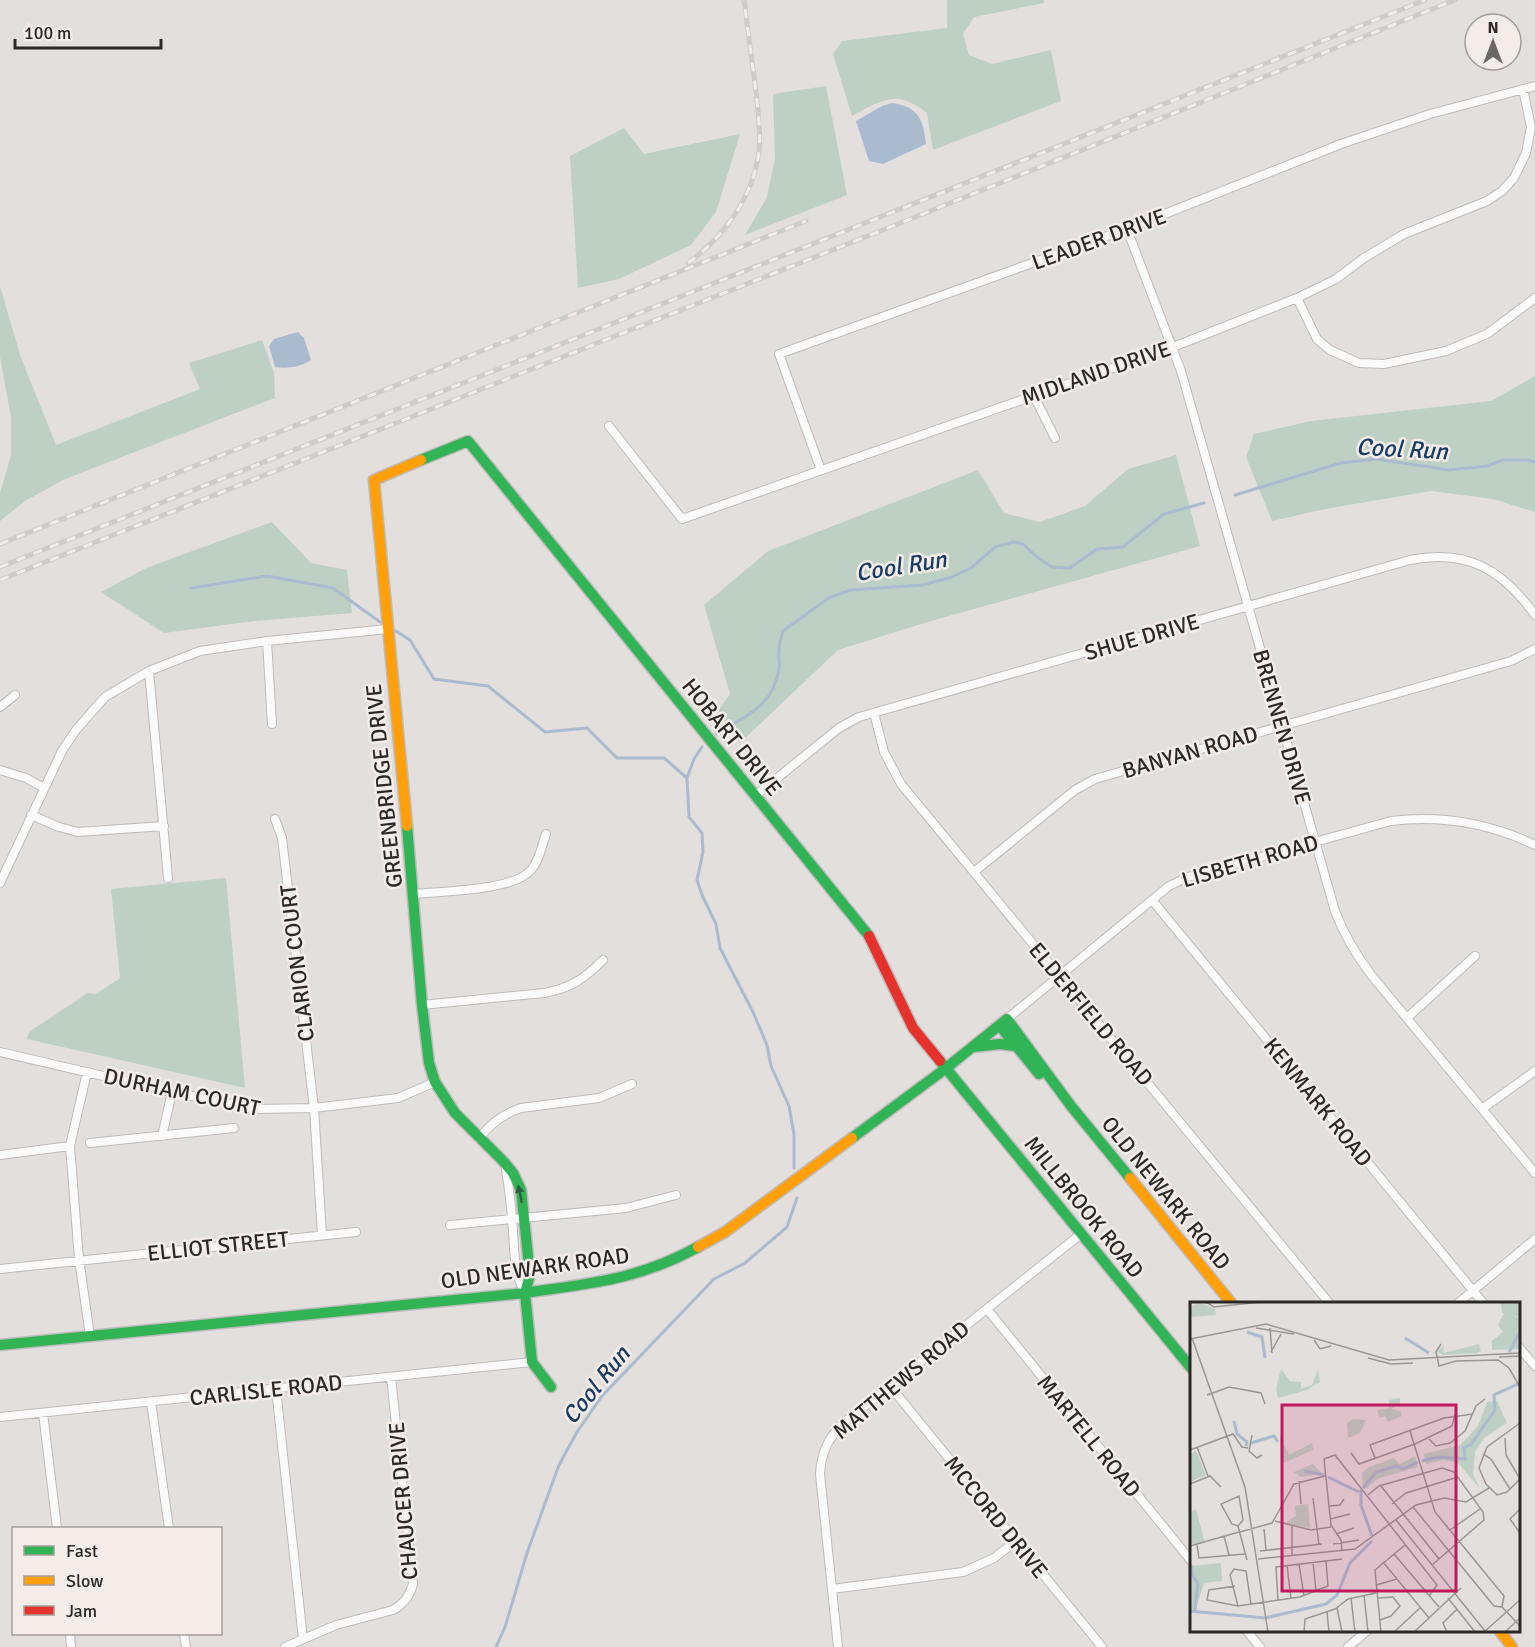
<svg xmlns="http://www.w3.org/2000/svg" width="1535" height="1647" font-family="Signika,sans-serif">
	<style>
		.green { fill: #bed0c4 }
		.water { fill: #abbbcf }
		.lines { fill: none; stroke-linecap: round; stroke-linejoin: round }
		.stream { stroke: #abbbcf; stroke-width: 3 }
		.street-casing { stroke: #bebbba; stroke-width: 10 }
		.fast-casing { stroke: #bebbba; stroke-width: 13 }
		.slow-casing { stroke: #bebbba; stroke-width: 13 }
		.jam-casing { stroke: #bebbba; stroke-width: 13 }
		.street { stroke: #fbfafa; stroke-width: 8 }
		.fast { stroke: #30b455; stroke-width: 10 }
		.slow { stroke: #ff9f0a; stroke-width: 10 }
		.jam { stroke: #e5322d; stroke-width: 10 }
		.rail-casing { stroke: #cecccb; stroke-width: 5 }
		.rail { stroke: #f4ece8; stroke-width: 3; stroke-dasharray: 9; stroke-linecap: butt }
		.oneway { fill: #2d6039 }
		.labels { text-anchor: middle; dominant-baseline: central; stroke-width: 5; stroke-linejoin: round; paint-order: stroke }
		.street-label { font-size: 22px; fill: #2b2826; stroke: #f4ece8 }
		.water-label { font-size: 24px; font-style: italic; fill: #193c64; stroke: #f4ece8 }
		.inset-river { fill: none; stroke: #abbbcf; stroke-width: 3 }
		.inset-road { fill: none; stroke: #999694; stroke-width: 1.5 }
		.view { fill: #c2185b; fill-opacity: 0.15; stroke: #c2185b; stroke-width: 3 }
		.inset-edge { fill: none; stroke: #2b2826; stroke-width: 3 }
	</style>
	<rect width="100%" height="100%" fill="#e3dfdd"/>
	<path class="green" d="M947,0H1044V3L974,17L963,34L969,55L992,64L1051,50L1061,101L933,150L927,113C897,89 882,100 852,116L833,54L842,41L947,28Z
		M826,86L847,195L745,235L767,197L775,158L773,94Z
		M624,128L644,154L740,134L716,212L691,245L619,279L578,288L570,156Z
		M0,286L21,358L56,445L200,389L189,363L262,340L274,373L275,398L65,479L25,501L0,521V493L11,455V417L0,357Z
		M1535,376V512L1493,499L1431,491L1325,509L1272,521L1246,457L1254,434L1311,421L1491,401Z
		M1176,455L1200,546L931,621L838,650L740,743L715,715L730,694L704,605L768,551L978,470L1004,513L1040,522L1085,506L1128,469Z
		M272,522L311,563L347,570L352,613L254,621L164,633L101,592L146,568Z
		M226,878L245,1088L27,1039L29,1032L88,993L96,994L120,978L111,889Z"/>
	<path class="water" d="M892,103C919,107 923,119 926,144L883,164L869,161L856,121L882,106Z
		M298,332L304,338L311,360C301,367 287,369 275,367L269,346L274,339Z"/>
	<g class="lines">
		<path class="stream" d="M1235,495L1341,463L1377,459L1449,470L1487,466L1503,460H1528L1535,462
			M191,588L267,576L333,588L380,622
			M396,631L410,640L434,679L488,686L545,732L587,728L617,758H664L687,778
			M716,734C745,716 773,707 779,669C780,663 778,656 779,650C779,644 781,637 783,631L830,597L851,590L922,585L952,577L971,568L995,547L1013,542L1023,544L1037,557L1052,567L1070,568L1097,549L1123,547L1164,514L1204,503
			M702,747L694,759L687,778L689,817L702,833L703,852L697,880L702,895L716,924L720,948L753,1012L767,1045L771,1066L789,1106L794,1134V1168
			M496,1647L505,1627L527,1553L559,1465L577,1432L602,1396L714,1279L745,1263L787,1227L797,1198"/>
		<defs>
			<path id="street" d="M1127,229L1181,371L1335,911C1344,935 1356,955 1372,976L1535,1173
				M1297,298L1317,339L1330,350L1359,363L1384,364L1446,351L1487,334L1535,298
				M1033,394L1055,438
				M609,426L682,519L1173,347L1297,298L1336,279L1364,258L1404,234L1487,201L1502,191L1514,178L1526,153L1531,127L1523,89
				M821,470L779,354L1127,229L1341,144L1430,114L1535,86
				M267,641L272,724
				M149,671L168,878
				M0,707L15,695
				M874,713L884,752L901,784L1330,1304
				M0,770L26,778L44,788
				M755,796L839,728L859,717L1410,560C1467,549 1502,569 1535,615
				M31,815L59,827L78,832L164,826
				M275,819L282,838L314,1108L322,1235
				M974,872L1075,790L1095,779L1511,661L1535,649
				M0,883L62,751L76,730L105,697L149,671L200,651L267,641L388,629
				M414,894C442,891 515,891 532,869C540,859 542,845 546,834
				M1152,900L1484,1304
				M422,1005L544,993C571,988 584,979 603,960
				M1407,1018L1475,956
				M1007,1019L1169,886L1188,877L1391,821C1441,815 1489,823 1535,845
				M0,1052L172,1092L257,1109L314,1108L398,1098L435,1082
				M87,1072L70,1146L79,1259L90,1336
				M1482,1109L1535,1071
				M162,1136L172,1092
				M479,1139C490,1123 503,1114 521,1108L599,1098L632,1084
				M90,1143L234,1128
				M0,1155L70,1146
				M505,1163C508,1182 511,1201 512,1220C515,1244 512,1271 525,1293
				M450,1225L626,1208L676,1195
				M0,1269L356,1232
				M1457,1304L1535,1239
				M987,1309L1192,1562
				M1518,1346L1535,1366
				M890,1386L1102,1647
				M276,1389L303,1639
				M151,1402L169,1528
				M43,1413L57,1528
				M0,1417L532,1362
				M832,1589L963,1572L994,1558L1016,1541
				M1246,1630L1260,1647
				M70,1634L71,1647
				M184,1634L186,1647
				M285,1647L336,1625L393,1610C404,1604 410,1596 413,1584L391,1377
				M838,1647L820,1474C821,1453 828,1439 842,1424L1081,1234
				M1348,1647L1368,1630"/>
			<path id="fast" d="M421,460L468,441L869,936
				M407,826L422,1005L429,1063L435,1082L455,1113L504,1162L513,1173L521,1190L530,1275L525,1293L532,1362L551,1387
				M1000,1026L1039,1074
				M974,1047L1000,1044L1015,1046
				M940,1061L1192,1369
				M852,1138L945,1069L1007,1019L1071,1106L1130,1178
				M0,1345L525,1293C591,1283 638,1280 698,1247"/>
			<path id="slow" d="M407,826L374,480L421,460
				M1130,1178L1232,1304
				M698,1247L725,1232L852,1138
				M1499,1630L1512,1647"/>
			<path id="jam" d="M869,936L913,1028L940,1061"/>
		</defs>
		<use href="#street" class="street-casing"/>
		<use href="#fast" class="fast-casing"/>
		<use href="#slow" class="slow-casing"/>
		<use href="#jam" class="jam-casing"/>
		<use href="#street" class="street"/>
		<use href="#fast" class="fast"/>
		<use href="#slow" class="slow"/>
		<use href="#jam" class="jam"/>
		<defs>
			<path id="rail" d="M688,263C724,237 753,197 759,152C761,132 758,112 756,92C752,61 748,31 744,0
				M0,544L806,221
				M0,567C475,378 950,190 1425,0
				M0,580L888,228L1455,0"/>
		</defs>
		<use href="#rail" class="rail-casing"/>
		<use href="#rail" class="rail"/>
	</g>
	<defs><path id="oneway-solid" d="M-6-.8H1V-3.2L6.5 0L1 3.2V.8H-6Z" transform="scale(1.5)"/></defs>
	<use class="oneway" href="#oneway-solid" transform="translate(520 1194) rotate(-102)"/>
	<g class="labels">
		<g class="street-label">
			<text transform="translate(1099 239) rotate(-20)">LEADER DRIVE</text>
			<text transform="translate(1096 373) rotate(-19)">MIDLAND DRIVE</text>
			<text transform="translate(1142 637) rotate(-16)">SHUE DRIVE</text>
			<text transform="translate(1282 727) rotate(74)">BRENNEN DRIVE</text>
			<text transform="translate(732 737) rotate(51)">HOBART DRIVE</text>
			<text transform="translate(1190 752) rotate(-16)">BANYAN ROAD</text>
			<text transform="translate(384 786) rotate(-96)">GREENBRIDGE DRIVE</text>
			<text transform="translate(1250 861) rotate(-16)">LISBETH ROAD</text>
			<text transform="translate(297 963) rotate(-97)">CLARION COURT</text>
			<text transform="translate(1091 1014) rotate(50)">ELDERFIELD ROAD</text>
			<text transform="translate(182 1092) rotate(12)">DURHAM COURT</text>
			<text transform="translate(1318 1102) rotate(51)">KENMARK ROAD</text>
			<text transform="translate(1166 1193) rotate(51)">OLD NEWARK ROAD</text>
			<text transform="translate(1084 1207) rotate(51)">MILLBROOK ROAD</text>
			<text transform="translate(218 1246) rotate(-6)">ELLIOT STREET</text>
			<text transform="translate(535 1268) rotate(-8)">OLD NEWARK ROAD</text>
			<text transform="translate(901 1380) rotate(-40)">MATTHEWS ROAD</text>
			<text transform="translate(266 1390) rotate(-6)">CARLISLE ROAD</text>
			<text transform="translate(1089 1436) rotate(51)">MARTELL ROAD</text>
			<text transform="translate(403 1501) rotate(-95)">CHAUCER DRIVE</text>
			<text transform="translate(996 1517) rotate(51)">MCCORD DRIVE</text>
		</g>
		<g class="water-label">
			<text transform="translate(1402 449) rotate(3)">Cool Run</text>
			<text transform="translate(901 566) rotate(-9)">Cool Run</text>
			<text transform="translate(596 1385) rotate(-51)">Cool Run</text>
		</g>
	</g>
	<g transform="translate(1190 1302)">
		<rect width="330" height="330" fill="#e3dfdd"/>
		<path d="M311,0H329L330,15L312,11ZM10,1L25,7L26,13L0,15V5ZM314,11L330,16V47L302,48V39L313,30L308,23ZM289,42L291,49L287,51L253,53L248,50L254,43L253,51ZM91,67L100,79L111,80V87L122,83L128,67L130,80L117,88L88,96L86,87ZM210,96V103L201,107L211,109L212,114L198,120L195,114L189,116L187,108L199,106V98ZM307,99L317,121L294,136L285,150L283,172L290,187L268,161L254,158L236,162L234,152L270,143L288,124L297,100ZM163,117L176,118L170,131L158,136L157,121ZM90,134L99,153L122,141L123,148L91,162ZM6,149L16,173L0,180V152ZM225,154L228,165L187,177L176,187L173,184L172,171L179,165L203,156L210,162ZM123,162L132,172L111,175L104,170ZM118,202L120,226L95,221L106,214L105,204ZM6,207L15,241L0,242V210ZM31,261L32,279L14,281L5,309H0V264Z" fill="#bed0c4"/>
		<path class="inset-river" d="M57,30L72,35L75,56M215,36L239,51M319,50L330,30M44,119L47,132L57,140L56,144M61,141L84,134L88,140M232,159L248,155L275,157L274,146L281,142L305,108L304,93L330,81M114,169L135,173M138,175L169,190M173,186L186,170L207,164L213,167L228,160M171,188V203L182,234M1,263L2,273L8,281L5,308M0,309L75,316L136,302L147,293L160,261L182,239"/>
		<path class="inset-road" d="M16,0L24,5L71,0M66,26L104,32M80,26L82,51M2,36L55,185L78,330M0,37L76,22L199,58L330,51M124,38L130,47L141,44M251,42L246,50L249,64L266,59L308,58L319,66L330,85M81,50L91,32M309,55L330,54M178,56L201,62L223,61M17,93L39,85L50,87L71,91L75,102M330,121L297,145L289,166L296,182L307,193L317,190L330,177M220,129L245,210L314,294L312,305M62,133L59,149L67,156L72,153M315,136L316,153L330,177M239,137L246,144L260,141L275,129L286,104L295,97M7,145L18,174M0,148L43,132L52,145L58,146M161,151L169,162L225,142L262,124L265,113M293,152L301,157L320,187M185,156L180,143L254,116L283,112M109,179L111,202M0,182L20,174L31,185M191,184L249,257M178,193L189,184L252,166L264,170L293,210L294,218L242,263M49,194L53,218L48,224L42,222L31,202ZM123,196L129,243M202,202L216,191L268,175M139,204L150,203L154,197M223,205L304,304L312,305M330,207L320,217L330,231M140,217L160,212M206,218L295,329M85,219L121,228L141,225M48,224L57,258M102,224V254M74,227L76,248M260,228L290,207M50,230L82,221L104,182L135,174M146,232L164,226M34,234L39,253M143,242L169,238M7,243L9,256L55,252M0,244L49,230M70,249L132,242M152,249L151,238L141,223L134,157L145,153L247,283L239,294M204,252L249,305M68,257L165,247L226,203L254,196L276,200L299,186M123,260L126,289M193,260L239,316M109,262L114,294M97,263L101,297M186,283L207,277M45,284L19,288L17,298L48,304L110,295L138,284L136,259M174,293L178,330M161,296L165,330M188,296L203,295L210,304L201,314L190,318M258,296L285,330M88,299L86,265L152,257M48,304L40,273L44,267L56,269L61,302M312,305L330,324M147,306L152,330M137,310L139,330M114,330L115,317L145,307L158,297L186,291M191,330L185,268L215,243M204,330L230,306M224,330L271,286M257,330L253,321L267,307M294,330L330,298M315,330L330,316"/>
		<path class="view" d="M92,103H266V289H92Z"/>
		<rect width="330" height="330" class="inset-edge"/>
	</g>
	<rect x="12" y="1527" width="210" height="108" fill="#f4ece8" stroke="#a49e9a" stroke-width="1.5"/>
	<rect x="24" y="1546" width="30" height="9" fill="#30b455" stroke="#a49e9a" stroke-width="1.5"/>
	<text x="66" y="1557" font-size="18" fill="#2b2826">Fast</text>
	<rect x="24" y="1576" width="30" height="9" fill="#ff9f0a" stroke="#a49e9a" stroke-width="1.5"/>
	<text x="66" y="1587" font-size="18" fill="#2b2826">Slow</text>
	<rect x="24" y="1606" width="30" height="9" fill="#e5322d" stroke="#a49e9a" stroke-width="1.5"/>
	<text x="66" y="1617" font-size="18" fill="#2b2826">Jam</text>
	<g transform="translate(1493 42)"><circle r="28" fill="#f4ece8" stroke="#a49e9a" stroke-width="1.5"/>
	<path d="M0-4.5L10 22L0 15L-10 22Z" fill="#6b6866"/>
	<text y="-9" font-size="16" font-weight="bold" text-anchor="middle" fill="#2b2826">N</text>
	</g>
	<path d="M15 39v9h146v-9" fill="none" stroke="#2b2826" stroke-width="3"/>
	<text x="24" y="39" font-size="18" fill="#2b2826" stroke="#f4ece8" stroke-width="4.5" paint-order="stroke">100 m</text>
</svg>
